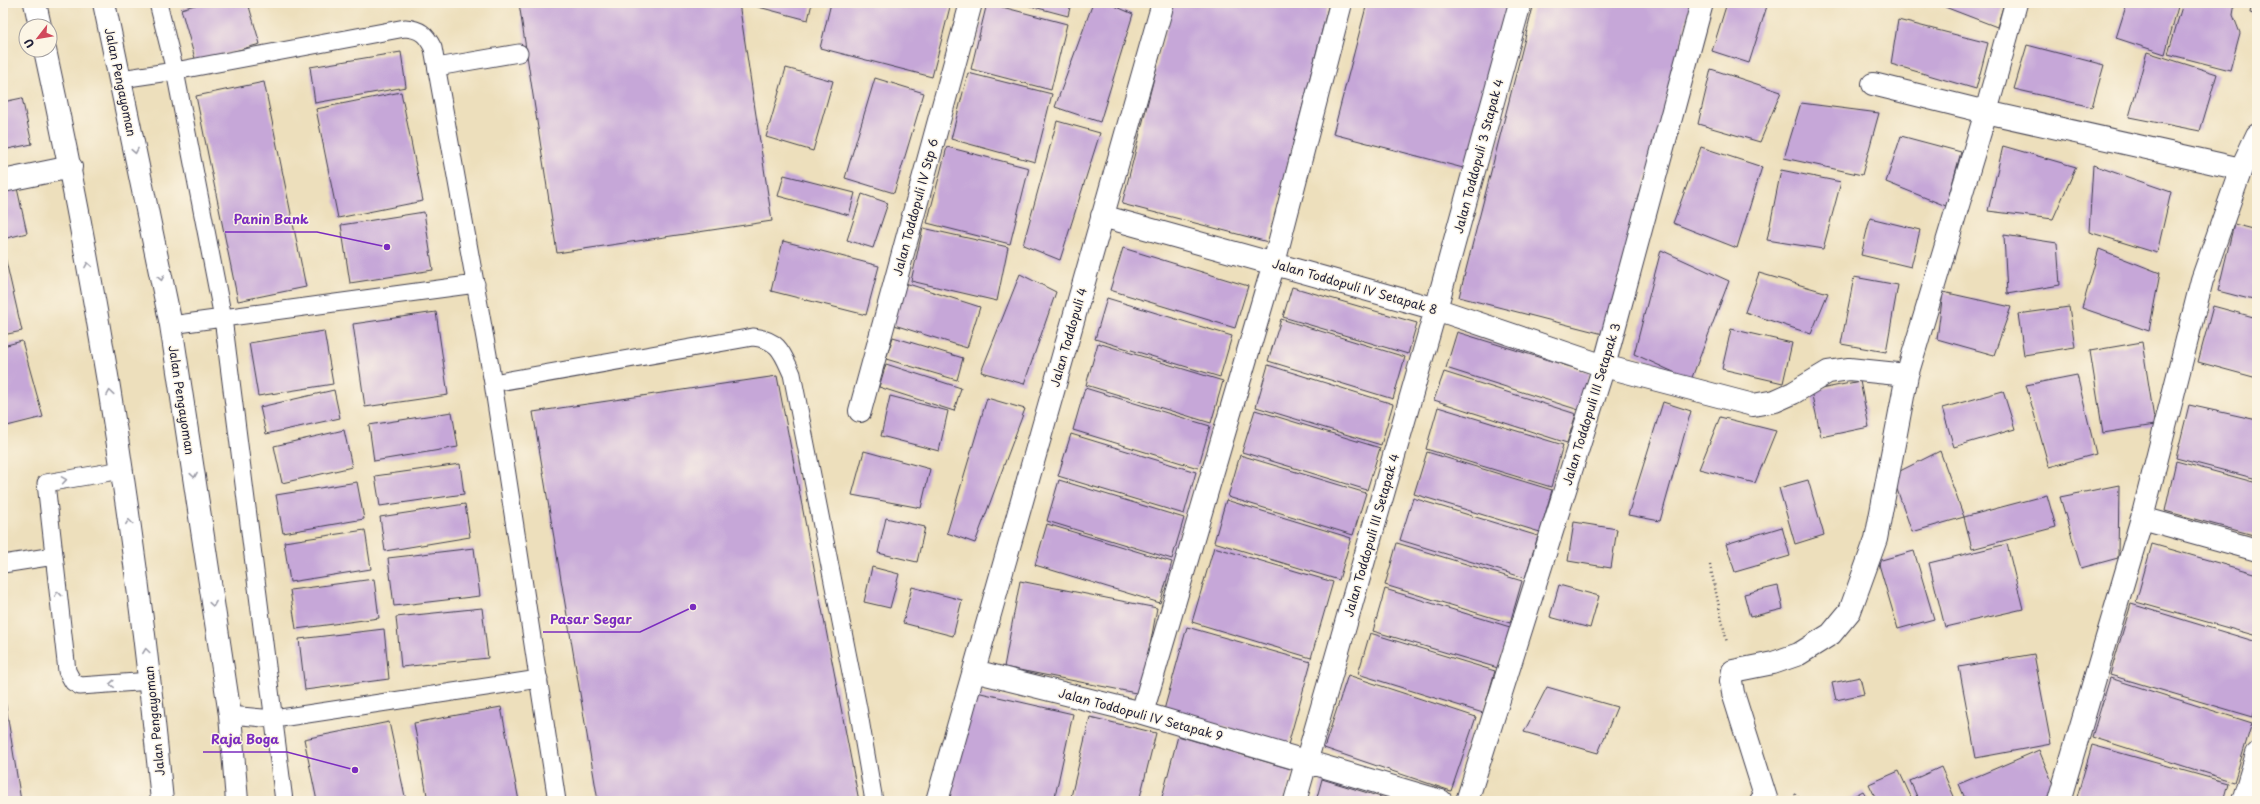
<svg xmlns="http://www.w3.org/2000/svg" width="2260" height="804" font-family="'Playpen Sans',sans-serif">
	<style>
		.building { fill: #c6a7d8 }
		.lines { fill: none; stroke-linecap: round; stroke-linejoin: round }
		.lane-casing { stroke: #403e4e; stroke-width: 19 }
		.street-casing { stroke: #403e4e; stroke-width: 24 }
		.secondary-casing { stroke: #403e4e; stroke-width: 24 }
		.path { stroke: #403e4e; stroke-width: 2.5; stroke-dasharray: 1 3; stroke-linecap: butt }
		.lane { stroke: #fff; stroke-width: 17 }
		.street { stroke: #fff; stroke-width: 22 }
		.secondary { stroke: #fff; stroke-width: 22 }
		.oneway { stroke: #9c9ca7 }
		.labels { text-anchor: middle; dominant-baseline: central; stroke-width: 3; stroke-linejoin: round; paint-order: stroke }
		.street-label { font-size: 12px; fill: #22223b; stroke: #fcf5e5 }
		.leader { fill: none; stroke: #7b2cbf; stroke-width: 1.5 }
		.callout-dot { fill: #7b2cbf; stroke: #fcf5e5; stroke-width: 1.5 }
		.callout-label { font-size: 13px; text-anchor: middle; font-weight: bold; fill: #7b2cbf; stroke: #fcf5e5; stroke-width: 3; stroke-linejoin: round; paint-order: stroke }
	</style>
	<rect width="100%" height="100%" fill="#fcf5e5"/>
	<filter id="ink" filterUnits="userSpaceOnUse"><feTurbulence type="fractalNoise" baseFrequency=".025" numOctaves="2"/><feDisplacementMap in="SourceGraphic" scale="8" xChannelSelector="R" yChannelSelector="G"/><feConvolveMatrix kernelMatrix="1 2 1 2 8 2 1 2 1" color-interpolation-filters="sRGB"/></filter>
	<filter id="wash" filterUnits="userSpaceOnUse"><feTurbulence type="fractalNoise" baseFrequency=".012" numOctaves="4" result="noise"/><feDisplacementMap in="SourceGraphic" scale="16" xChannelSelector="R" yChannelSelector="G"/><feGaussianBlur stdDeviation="0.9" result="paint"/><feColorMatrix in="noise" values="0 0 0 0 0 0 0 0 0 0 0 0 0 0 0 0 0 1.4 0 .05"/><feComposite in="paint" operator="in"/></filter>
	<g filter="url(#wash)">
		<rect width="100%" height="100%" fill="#eddfbc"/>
		<g id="blocks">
			<path class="building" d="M202,3H248L260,44L196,62L181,9Z
				M519,3H739L772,221L557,253Z
				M751,3H812L808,20L751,5Z
				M831,3H951L932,77L820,48Z
				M987,3L1067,24L1051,90L971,69Z
				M1019,3H1071L1068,16Z
				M1093,3H1108L1133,14L1100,122L1055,107Z
				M1173,3H1329L1268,242L1122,204Z
				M1367,3H1509L1467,169L1333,134Z
				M1534,3H1691L1607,335L1459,297Z
				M1727,3H1758L1767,6L1749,63L1712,51Z
				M1946,3H2004L1997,27L1945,7Z
				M2127,3H2179L2165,54L2116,38Z
				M2183,3H2235L2233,15L2240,33L2230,70L2168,54Z
				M2252,3H2257V15L2250,13Z
				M1898,20L1988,43L1976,89L1891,64Z
				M2027,45L2104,65L2092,107L2014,89Z
				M401,52L406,87L315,103L310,67Z
				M2147,52L2217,74L2200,131L2129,117Z
				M786,68L833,81L813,151L766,137Z
				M1711,69L1781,92L1760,142L1698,124Z
				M968,73L1052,94L1035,162L951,139Z
				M875,78L924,93L894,193L845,178Z
				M264,82L306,287L238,301L196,96Z
				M401,92L423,201L338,218L316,109Z
				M22,98L32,144L3,150V102Z
				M1801,103L1879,113L1862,175L1784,158Z
				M1057,121L1100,133L1060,260L1023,245Z
				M1901,136L1961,152L1946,206L1886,182Z
				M2003,146L2076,167L2053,219L1988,211Z
				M947,147L1029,168L1010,244L927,223Z
				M1701,147L1762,167L1737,248L1673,223Z
				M2093,165L2171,192L2157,253L2089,232Z
				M1781,170L1841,182L1823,249L1767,240Z
				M784,175L855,193L849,215L778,196Z
				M17,188L27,233L3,239V191Z
				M862,194L888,203L873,248L847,240Z
				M424,212L433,270L350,283L341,225Z
				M1870,218L1920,230L1911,267L1861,255Z
				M2234,224L2257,230V301L2218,291Z
				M923,228L1008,247L997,301L911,281Z
				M2004,235L2057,243L2060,285L2007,294Z
				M783,241L879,266L866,315L771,291Z
				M3,248L22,331L3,335Z
				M1123,248L1248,286L1235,328L1110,290Z
				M2099,249L2160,273L2149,331L2082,308Z
				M1661,250L1729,281L1691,380L1634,354Z
				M1759,273L1828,293L1811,334L1745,312Z
				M1020,274L1056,292L1024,384L981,372Z
				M1854,277L1898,285L1886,352L1841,344Z
				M902,282L980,307L967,348L888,323Z
				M1292,287L1417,323L1408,354L1283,317Z
				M1943,292L2011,307L1994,355L1937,339Z
				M1107,298L1232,336L1220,377L1095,339Z
				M2213,306L2257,318V378L2198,362Z
				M2069,307L2075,347L2024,355L2018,314Z
				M436,312L448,395L365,407L353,324Z
				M1281,319L1405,357L1393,399L1268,361Z
				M1731,329L1792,343L1783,383L1722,369Z
				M324,331L333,384L258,396L249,343Z
				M1457,332L1590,373L1579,410L1446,368Z
				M893,337L963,358L957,380L886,359Z
				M22,341L43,417L3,427V346Z
				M2142,342L2155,425L2103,433L2090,351Z
				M1098,343L1223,381L1211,423L1086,385Z
				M886,364L961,388L954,411L879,387Z
				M1268,365L1393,404L1381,445L1256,407Z
				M1444,372L1576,414L1567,443L1434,400Z
				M2077,375L2096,454L2049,467L2026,385Z
				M777,376L859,801H598L533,412Z
				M1860,381L1869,427L1821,437L1811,391Z
				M1085,388L1210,426L1198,468L1073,430Z
				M334,390L340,418L266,434L260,407Z
				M2003,391L2015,429L1954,447L1942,408Z
				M890,396L948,411L939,451L881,436Z
				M987,398L1025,409L975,543L947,533Z
				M1663,402L1691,411L1660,521L1628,515Z
				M2189,405L2257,420V479L2176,458Z
				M1438,407L1563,445L1551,487L1426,449Z
				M1255,410L1380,448L1367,490L1242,452Z
				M452,412L458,447L374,461L369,425Z
				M1720,417L1776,431L1755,483L1699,469Z
				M344,430L352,467L282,483L274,446Z
				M1071,434L1196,472L1184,514L1058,476Z
				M864,451L930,469L921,508L852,495Z
				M1940,451L1964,517L1912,532L1892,475Z
				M1427,452L1552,490L1540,532L1414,494Z
				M1240,455L1366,493L1353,535L1228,497Z
				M2176,461L2257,483V536L2165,511Z
				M460,464L464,494L380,506L375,476Z
				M1059,480L1184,518L1172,559L1047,521Z
				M1808,480L1824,535L1795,544L1779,488Z
				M357,482L364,519L283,533L276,495Z
				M2119,485L2118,558L2081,568L2060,497Z
				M2047,495L2056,527L1972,549L1964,517Z
				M1413,498L1538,536L1525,578L1400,540Z
				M1226,500L1351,538L1339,580L1214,542Z
				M465,504L470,537L385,551L380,517Z
				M886,518L925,527L917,562L878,553Z
				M1574,522L1617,529L1611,568L1568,561Z
				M1047,524L1172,562L1160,603L1035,565Z
				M1782,527L1790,556L1735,572L1726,544Z
				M365,530L371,569L290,582L284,542Z
				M1397,543L1522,581L1510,623L1385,585Z
				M2007,544L2023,609L1945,627L1929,563Z
				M2152,544L2257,574V636L2136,602Z
				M1214,547L1333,582L1311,658L1192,622Z
				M474,548L480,596L394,606L388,558Z
				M1914,551L1934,619L1898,629L1878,561Z
				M872,567L899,574L890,608L864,602Z
				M374,579L379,618L296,629L290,590Z
				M1020,581L1157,608L1141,694L1004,667Z
				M1559,585L1599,596L1590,628L1550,617Z
				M1778,586L1783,609L1750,617L1744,594Z
				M912,587L962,600L953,636L903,623Z
				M1385,589L1510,627L1498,668L1373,631Z
				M2131,604L2257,642V703L2253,717L2110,675Z
				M482,608L488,658L401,667L396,617Z
				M1187,627L1311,662L1288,745L1164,710Z
				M384,629L389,679L305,690L299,639Z
				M1370,633L1495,671L1483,713L1358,674Z
				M2034,654L2051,744L1976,758L1959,667Z
				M1348,675L1476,717L1451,791L1324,748Z
				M1860,677L1864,694L1836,700L1832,683Z
				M2110,678L2252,723L2234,782L2092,737Z
				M1547,687L1617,707L1598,753L1524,732Z
				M972,691L1073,714L1054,801H947Z
				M3,694H4L21,801H3Z
				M501,707L519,801H428L414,723Z
				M1090,717L1156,733L1139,801H1070Z
				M389,722L406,801H317L304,739Z
				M1178,736L1294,770L1283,801H1161Z
				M2092,745L2228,783L2223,801H2092L2077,797Z
				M2039,750L2057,794L2040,801H1966L1959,784Z
				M1941,767L1956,801H1919L1910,781Z
				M1899,771L1913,801H1877L1869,784Z
				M1322,779L1394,801H1316Z
				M1863,791L1869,801H1844Z"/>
		</g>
	</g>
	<g filter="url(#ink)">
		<use href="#blocks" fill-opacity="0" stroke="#403e4e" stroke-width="1"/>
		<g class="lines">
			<defs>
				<path id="lane" d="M158,3L175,71L223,318L284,801
					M437,67L519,53
					M121,79L175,71L405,28C420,29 426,34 433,48L493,383L557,801
					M171,325L476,284
					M493,383L753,337C779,340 782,352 792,374L858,708L874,801
					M122,470L46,483L67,671L73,682L80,686L151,681
					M3,564L54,556
					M230,715L274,719L539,679"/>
				<path id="street" d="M1873,84L1986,112L2241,169
					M3,181L71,167
					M1102,216L1436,309L1604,366L1753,405L1775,401L1793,393L1828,372L1849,369L1907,375
					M860,411L971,3
					M2142,518L2257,550
					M974,671L1142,713L1441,801
					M1142,713L1274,263L1341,3
					M937,801L1163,3
					M1295,801L1436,309L1520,3
					M1467,801L1604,366L1702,3
					M1761,801L1766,798L1733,693L1731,681L1733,671L1773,663L1799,654L1831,634L1850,611L1876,539L1907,375L1986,112L2016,3
					M2059,801L2142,518L2202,280L2241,169L2257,135
					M2243,801L2257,754"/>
				<path id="secondary" d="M35,3L40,26
					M104,3L171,325L230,715L237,801
					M45,50C99,298 138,549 162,801"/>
			</defs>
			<use href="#lane" class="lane-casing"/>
			<use href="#street" class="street-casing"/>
			<use href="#secondary" class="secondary-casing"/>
			<path class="path" d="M1710,565L1727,643
				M1795,794L1801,801"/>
			<use href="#lane" class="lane"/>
			<use href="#street" class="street"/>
			<use href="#secondary" class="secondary"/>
		</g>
		<defs><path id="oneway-chevron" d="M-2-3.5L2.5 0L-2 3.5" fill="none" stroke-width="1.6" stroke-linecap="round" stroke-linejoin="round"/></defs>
		<g class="oneway">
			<use href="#oneway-chevron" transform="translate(135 151) rotate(79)"/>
			<use href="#oneway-chevron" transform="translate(88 265) rotate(-100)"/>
			<use href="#oneway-chevron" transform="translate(161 278) rotate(79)"/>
			<use href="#oneway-chevron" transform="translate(110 393) rotate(-99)"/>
			<use href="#oneway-chevron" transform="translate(194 475) rotate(81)"/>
			<use href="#oneway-chevron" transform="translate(64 480) rotate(-9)"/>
			<use href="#oneway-chevron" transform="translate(129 522) rotate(-98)"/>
			<use href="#oneway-chevron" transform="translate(58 594) rotate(-96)"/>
			<use href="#oneway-chevron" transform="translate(213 604) rotate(81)"/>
			<use href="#oneway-chevron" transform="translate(146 651) rotate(-98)"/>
			<use href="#oneway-chevron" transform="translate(112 684) rotate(176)"/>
		</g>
	</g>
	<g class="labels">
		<g class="street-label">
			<text transform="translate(121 82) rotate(78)">Jalan Pengayoman</text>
			<text transform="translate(1478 156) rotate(-75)">Jalan Toddopuli 3 Stapak 4</text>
			<text transform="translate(915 207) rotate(-75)">Jalan Toddopuli IV Stp 6</text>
			<text transform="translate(1355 286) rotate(16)">Jalan Toddopuli IV Setapak 8</text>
			<text transform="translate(1068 337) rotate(-74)">Jalan Toddopuli 4</text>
			<text transform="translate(182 400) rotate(81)">Jalan Pengayoman</text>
			<text transform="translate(1591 404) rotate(-73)">Jalan Toddopuli III Setapak 3</text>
			<text transform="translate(1371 535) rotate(-74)">Jalan Toddopuli III Setapak 4</text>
			<text transform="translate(1141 714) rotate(15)">Jalan Toddopuli IV Setapak 9</text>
			<text transform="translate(154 721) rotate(-96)">Jalan Pengayoman</text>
		</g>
	</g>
	<path class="leader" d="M387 247L317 232H225M693 607L640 632H543M355 770L287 752H203"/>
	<g class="callout-dot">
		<circle cx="387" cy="247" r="4"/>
		<circle cx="693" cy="607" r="4"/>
		<circle cx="355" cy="770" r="4"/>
	</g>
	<g class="callout-label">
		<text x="271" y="224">Panin Bank</text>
		<text x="591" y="624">Pasar Segar</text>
		<text x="245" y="744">Raja Boga</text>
	</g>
	<rect width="2260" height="804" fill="none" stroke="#fcf5e5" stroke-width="16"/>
	<g transform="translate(38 38) rotate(239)"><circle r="19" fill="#fcf5e5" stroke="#a5a1a1"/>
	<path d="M0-3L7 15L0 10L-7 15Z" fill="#d1495b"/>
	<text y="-6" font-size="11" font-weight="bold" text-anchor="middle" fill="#22223b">U</text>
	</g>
</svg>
